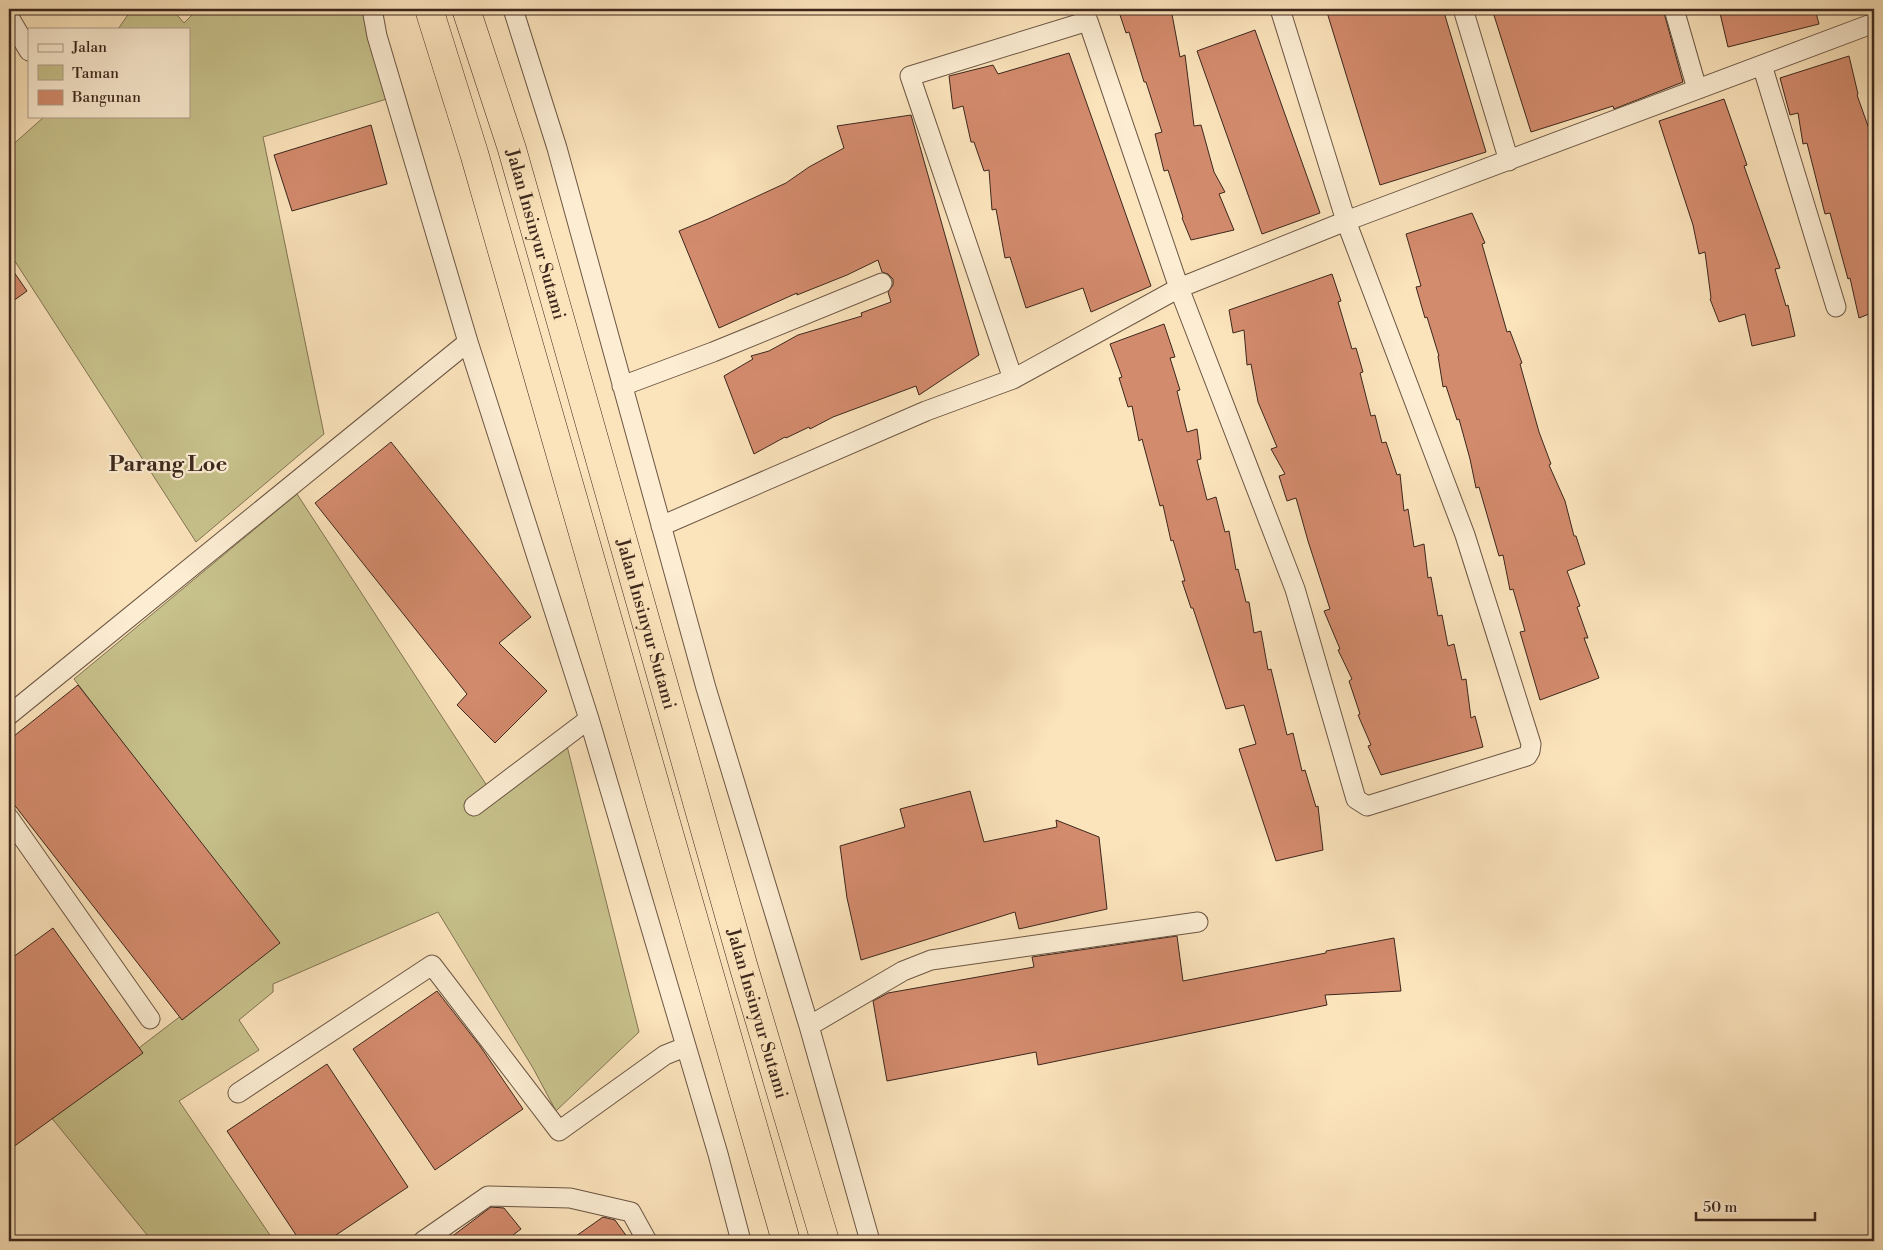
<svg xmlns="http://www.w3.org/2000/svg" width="1883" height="1250" font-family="'Libre Bodoni',serif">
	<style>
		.green { fill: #c7c18b; stroke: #827454 }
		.building { fill: #d38b6d; stroke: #3c271d }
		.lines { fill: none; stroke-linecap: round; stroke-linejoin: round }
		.minor-casing { stroke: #6c5644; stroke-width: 21 }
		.highway-casing { stroke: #3c271d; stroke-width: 29 }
		.minor { stroke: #fcedd3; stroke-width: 19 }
		.highway { stroke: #fbe3bb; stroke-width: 28 }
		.labels { text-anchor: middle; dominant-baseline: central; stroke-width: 4.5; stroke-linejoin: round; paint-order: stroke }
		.street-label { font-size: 18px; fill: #3c271d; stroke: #fcedd3 }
		.district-label { font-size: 22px; font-weight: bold; fill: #3c271d; stroke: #fcedd3 }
	</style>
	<rect width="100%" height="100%" fill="#fbe3bb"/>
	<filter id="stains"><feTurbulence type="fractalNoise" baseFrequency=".004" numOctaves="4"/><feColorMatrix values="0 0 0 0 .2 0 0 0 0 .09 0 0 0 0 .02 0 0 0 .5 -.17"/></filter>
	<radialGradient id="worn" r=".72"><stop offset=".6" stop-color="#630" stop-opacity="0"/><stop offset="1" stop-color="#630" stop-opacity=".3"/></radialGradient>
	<path class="green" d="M132,9H172L184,23L198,9H362L390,98L263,137L324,434L196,542L9,252V148L45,116H189V29H118Z
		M297,494L491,792L564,734L639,1032L556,1111L533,1068L438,912L273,984V992L239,1020L259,1050L179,1101L274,1241H152L50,1116L276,943L74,679Z"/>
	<path class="building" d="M1118,9H1171L1180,57L1185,55L1194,126L1201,125L1214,172L1225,192L1219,194L1234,230L1191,240L1182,218L1183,217L1168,170L1164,171L1155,134L1162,132L1146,82H1144L1129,32L1126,33Z
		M1326,9H1443L1486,152L1380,185Z
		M1492,9H1663L1683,82L1614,109L1613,106L1531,132Z
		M1719,9H1815L1819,24L1728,47Z
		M1255,30L1320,213L1262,234L1197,51Z
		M1069,53L1151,286L1091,312L1083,288L1026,308L1010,257L1005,258L996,209L992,210L989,170L984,171L974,142H971L963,106L953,109L949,76L993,65L998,74Z
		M1849,56L1858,94L1857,95L1874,143V312L1859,318L1850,278L1848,279L1830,213L1825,214L1807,143L1803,144L1798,113L1790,115L1780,78Z
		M1724,99L1747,165L1744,166L1780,268L1775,269L1786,306L1788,305L1795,336L1752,346L1745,314L1719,322L1710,299L1711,298L1705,252L1699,254L1693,225L1659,121Z
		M911,115L979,355L919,395L916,386L833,417L810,429L809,427L786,438L785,437L754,454L724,376L753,359L751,356L769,351L798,335L862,316L861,313L891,302L888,292L893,285V279L888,274L882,272L878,260L847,275L797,295V293L719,328L679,231L708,219L786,183L809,167L844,148L837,126Z
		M371,125L387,184L292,211L274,155Z
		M1472,213L1485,243L1482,244L1507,332L1510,331L1522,363L1520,364L1539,432L1551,464L1549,465L1565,501L1574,536H1576L1585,564L1567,571L1580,606L1577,607L1588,638H1584L1599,678L1540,700L1520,632L1525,631L1513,589L1510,590L1503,555L1499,556L1479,487L1476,488L1470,459L1459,419L1457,420L1446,386L1443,387L1438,356H1439L1427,317L1425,318L1416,287L1421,286L1406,234Z
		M9,265L27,291L9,304Z
		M1332,274L1341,301L1338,302L1352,349L1356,348L1363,372L1360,373L1371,416L1375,415L1382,443L1386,442L1397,475L1400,474L1404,511L1408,509L1414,547L1424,544L1428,578L1431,577L1438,616L1442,615L1448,646L1454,644L1462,680L1466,679L1471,718L1475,716L1483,747L1381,775L1368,746L1371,745L1358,715L1360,714L1349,681L1352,679L1338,650L1340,649L1324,611L1330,609L1308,541L1296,498L1287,501L1279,476L1285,474L1271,449L1277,447L1258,402L1251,364L1247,365L1244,330L1233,333L1229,310Z
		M1164,324L1175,357L1170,358L1180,390L1177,391L1187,432L1197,429L1201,459L1197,460L1207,500L1216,497L1225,532L1229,531L1236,570L1238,569L1246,602H1249L1254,633L1261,631L1268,670L1271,669L1287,735L1293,733L1302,771L1305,770L1316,807L1318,806L1323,850L1276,861L1239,749L1256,744L1244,705L1226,709L1193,608H1191L1182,581H1185L1173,540L1171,541L1163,505L1160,506L1142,439L1139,441L1132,406L1128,407L1119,378L1122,377L1110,344Z
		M391,442L531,617L499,643L547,691L495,743L457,705L467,694L315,503Z
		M78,685L280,943L182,1020L9,798V740Z
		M970,791L984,842L1057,827L1056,820L1099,837L1107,909L1019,929L1015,912L861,960L847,898L840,846L905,827L900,809Z
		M53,928L143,1053L9,1150V960Z
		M1177,936L1183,981L1326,953V951L1394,938L1401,991L1325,995L1327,1005L1038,1065L1036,1052L887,1081L873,1001L888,993L1034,967L1032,957Z
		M437,991L480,1046L523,1109L435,1170L353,1049Z
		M327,1064L408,1187L327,1241H300L227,1131Z
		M491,1207L504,1208L521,1229L505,1241H446Z
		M603,1217L615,1220L630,1241H569Z"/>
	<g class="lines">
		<defs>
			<path id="minor" d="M372,9L377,36L468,342L589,719L718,1154L741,1241
				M513,9L557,148L706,688L809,1026L870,1241
				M1463,9L1509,161
				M1674,9L1697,89
				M9,17L29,51
				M1762,65L1836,307
				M1013,379L910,76L1088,21L1179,288L1295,589L1356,799L1367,806L1527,756L1530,751L1531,744L1465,535L1346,221L1280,9
				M622,386L713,352L882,283
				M661,526L926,411L1013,379L1179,288L1346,221L1874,23
				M9,715L468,342
				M474,806L589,719
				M9,818L150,1019
				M809,1026L903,971L931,960L1198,922
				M238,1093L432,965L559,1131L665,1055L685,1047
				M423,1241L488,1196L570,1198L631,1212L647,1241"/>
			<g id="highway">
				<path d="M429,9L474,153L786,1241"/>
				<path id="s1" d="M466,9L512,149L744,968L825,1241"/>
			</g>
		</defs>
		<use href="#minor" class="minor-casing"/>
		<use href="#highway" class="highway-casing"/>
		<use href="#minor" class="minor"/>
		<use href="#highway" class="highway"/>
	</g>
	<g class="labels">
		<g class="street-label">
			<text stroke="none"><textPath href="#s1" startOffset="236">Jalan Insinyur Sutami</textPath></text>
			<text stroke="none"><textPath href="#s1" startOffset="641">Jalan Insinyur Sutami</textPath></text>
			<text stroke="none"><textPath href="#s1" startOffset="1046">Jalan Insinyur Sutami</textPath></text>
		</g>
		<g class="district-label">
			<text x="168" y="464">Parang Loe</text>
		</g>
	</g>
	<rect width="1883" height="1250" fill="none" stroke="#fbe3bb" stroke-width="30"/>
	<rect x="10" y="10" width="1863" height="1230" fill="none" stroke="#3c271d" stroke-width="2.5"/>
	<rect x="15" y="15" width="1853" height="1220" fill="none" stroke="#3c271d"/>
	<rect x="28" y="28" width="162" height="90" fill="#fcedd3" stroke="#af9e8a"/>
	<rect x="38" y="44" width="25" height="8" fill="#fcedd3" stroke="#af9e8a"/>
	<text x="72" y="52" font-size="15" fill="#3c271d">Jalan</text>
	<rect x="38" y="65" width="25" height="15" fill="#c7c18b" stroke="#af9e8a"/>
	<text x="72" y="78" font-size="15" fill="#3c271d">Taman</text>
	<rect x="38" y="90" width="25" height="15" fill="#d38b6d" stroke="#af9e8a"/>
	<text x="72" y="102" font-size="15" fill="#3c271d">Bangunan</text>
	<path d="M1696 1212v8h119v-8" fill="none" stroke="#3c271d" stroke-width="2.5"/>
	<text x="1703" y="1212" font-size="15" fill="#3c271d" stroke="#fcedd3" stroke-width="4" paint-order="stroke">50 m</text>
	<rect width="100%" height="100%" filter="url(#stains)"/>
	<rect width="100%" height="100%" fill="url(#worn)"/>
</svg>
